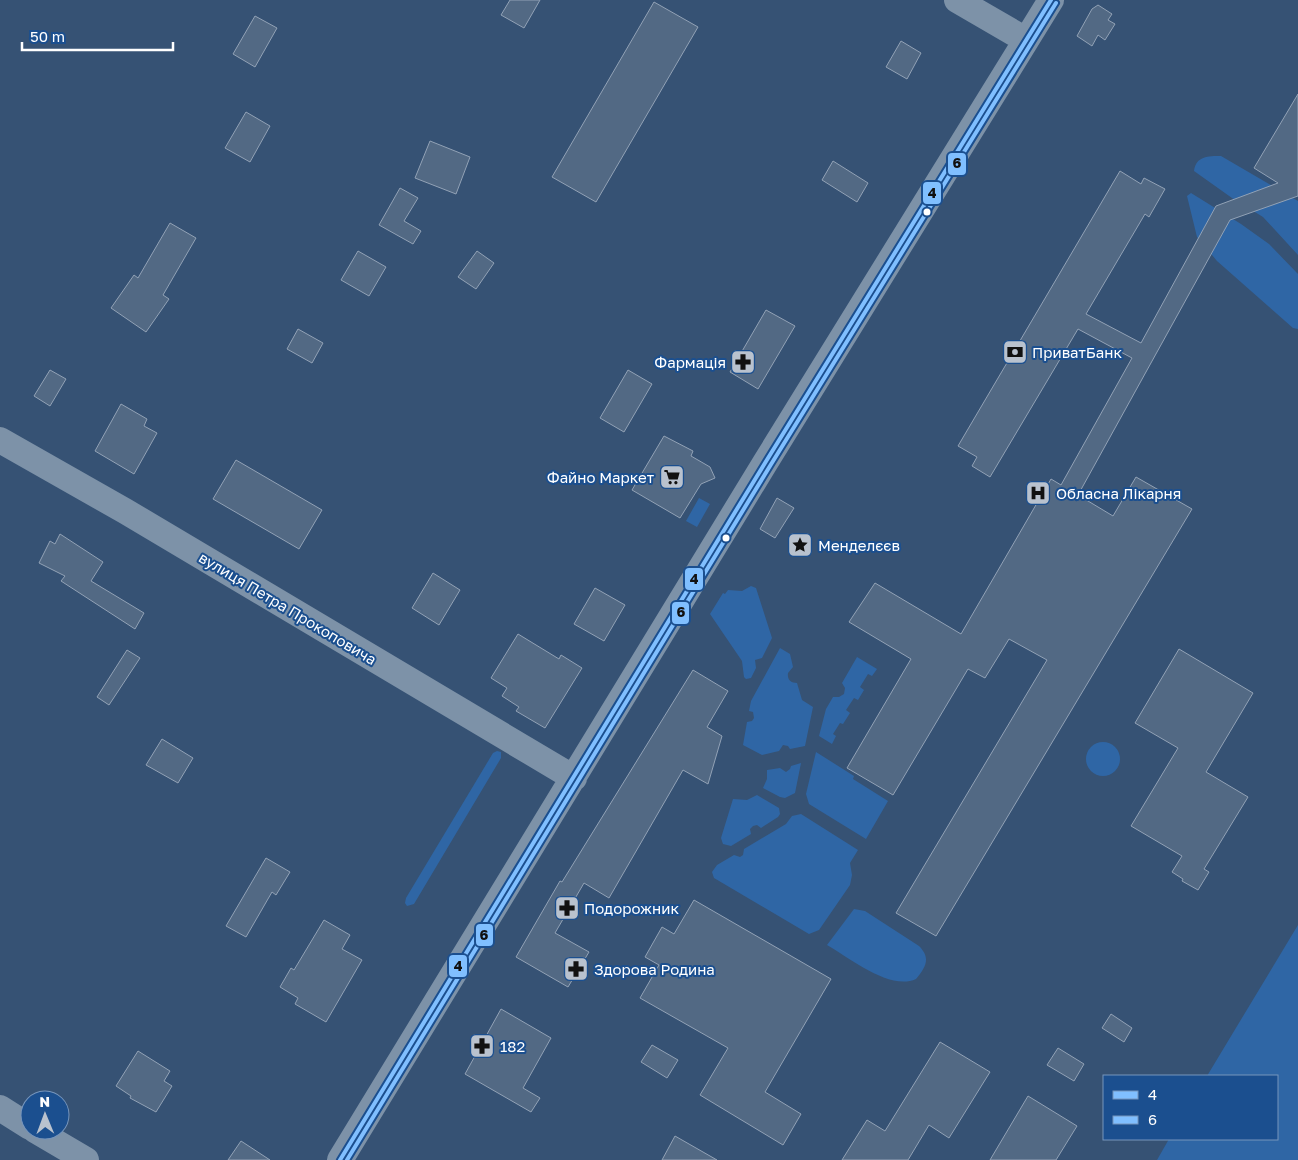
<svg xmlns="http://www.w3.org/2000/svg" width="1298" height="1160" font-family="'Golos Text',sans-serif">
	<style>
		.green { fill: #2f66a5 }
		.building { fill: #526984; stroke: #92a2b6 }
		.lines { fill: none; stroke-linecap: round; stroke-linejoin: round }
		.minor { stroke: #7d92a8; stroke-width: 26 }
		.bus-1-casing { stroke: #1b4f8f; stroke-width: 8 }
		.bus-2-casing { stroke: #1b4f8f; stroke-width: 8 }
		.bus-1 { stroke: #80bfff; stroke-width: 4 }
		.bus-2 { stroke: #80bfff; stroke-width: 4 }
		.bus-dot { fill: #fff; stroke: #1b4f8f; stroke-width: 2 }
		.labels { text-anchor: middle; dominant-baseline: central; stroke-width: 4; stroke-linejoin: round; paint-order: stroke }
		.poi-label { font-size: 15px; fill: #fff; stroke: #1b4f8f; text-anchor: start }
		.street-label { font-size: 15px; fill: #fff; stroke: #1b4f8f }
		.line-badge { stroke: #1b4f8f; stroke-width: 2 }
		.pale-badge-label { font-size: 14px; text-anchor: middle; font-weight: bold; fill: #111 }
	</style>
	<rect width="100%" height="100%" fill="#365274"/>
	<path class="green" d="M1221,156L1298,201V255L1263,217L1232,198L1194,171C1196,156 1208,156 1221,156Z
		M1191,193L1241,224L1269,244L1298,274V329L1293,328L1217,261L1197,237L1187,196Z
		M699,498L710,504L697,527L686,521Z
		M751,586L756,588L772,638L762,658L755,660L756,668L751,678L746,679L744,677L742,661L710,614L723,593L725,594L728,590L742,591Z
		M780,648L790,654L793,667L788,673C787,680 791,683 797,683L802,700L813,707L805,746L790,749L788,746L783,745L779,751L762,755L743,745L747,722L752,721L754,718L753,712L749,711L751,701Z
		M857,657L877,669L872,676L868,674L860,687L864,690L858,700L854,698L846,710L850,713L843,724L840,723L833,734L836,736L832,744L819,736L826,709L833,697H839L844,694L845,688L842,683Z
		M1086 759a17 17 0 1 1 34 0a17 17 0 1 1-34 0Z
		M497,751L501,752V758L414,904L407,906L405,903L406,898L493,753Z
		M816,752L854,776L853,779L888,801L866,839L809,804L806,794Z
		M801,763L795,793L785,798L780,797L763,788L767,779V770L780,768L786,772L790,769L791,766Z
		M757,795L779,808L780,814L778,817L761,828L757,825L753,826L750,829L751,834L731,846L723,844L721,838L733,799L747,800Z
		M801,814L858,850L850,863L852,875L850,885L819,930L809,934L714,878L712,872L717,865L734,855L740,857L743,855L744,849L786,824L792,816Z
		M854,909L865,911L919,946C931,958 926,967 916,979C890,991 850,958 827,945Z
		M1298,925V1160H1157L1169,1139H1277V1076H1207Z"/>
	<path class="building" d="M510,0H540L524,28L501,15Z
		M654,2L698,27L596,202L552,177Z
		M1098,5L1112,14L1108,20L1115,24L1105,40L1098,35L1092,46L1077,36L1092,9Z
		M255,16L277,28L255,67L233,54Z
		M901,41L921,53L907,79L886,67Z
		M1298,94V196L1230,220L1078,495L1113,516L1136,477L1192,509L936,936L896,913L1047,660L1009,639L985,678L968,669L893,795L847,768L911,659L849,622L875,583L961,634L1051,479L1061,485L1132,358L1078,329L990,477L972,466L977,457L958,446L1120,171L1141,184L1144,178L1165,189L1149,217L1145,214L1086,314L1141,343L1216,206L1278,183L1254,168Z
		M246,112L270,126L250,162L225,148Z
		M430,141L470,157L456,194L415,178Z
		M833,161L868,183L857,202L822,180Z
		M400,188L418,198L404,221L421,231L413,244L379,225Z
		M170,223L196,238L163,295L169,299L146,332L111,308L134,275L138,278Z
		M358,251L386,267L369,296L341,280Z
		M477,251L494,263L476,289L458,277Z
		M766,310L795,326L758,389L730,372Z
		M298,329L323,343L312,363L287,349Z
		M50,370L66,379L50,406L34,396Z
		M628,370L652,384L624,432L600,418Z
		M121,404L147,419L144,426L157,433L134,474L95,451Z
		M664,436L693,451L691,456L710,467L715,478L701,484L680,518L632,490Z
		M236,460L322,510L299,549L213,499Z
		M777,498L794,508L775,538L760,529Z
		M60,534L103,562L91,581L144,613L135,629L61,581L65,576L39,563L50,541L55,544Z
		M433,573L460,590L439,625L412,608Z
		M595,588L625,605L604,641L574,624Z
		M518,634L559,659L561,655L582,668L545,728L516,711L519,707L502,696L507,688L491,678Z
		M1179,649L1253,693L1206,772L1248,797L1204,869L1209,872L1198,890L1182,881L1183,879L1172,872L1182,856L1131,826L1178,748L1135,723Z
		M127,650L140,658L109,705L97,697Z
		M693,670L728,691L707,727L722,736L708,784L683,770L609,898L584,883L555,933L589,952L568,987L516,957L560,881L562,882Z
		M162,739L193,758L178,783L146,765Z
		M266,858L290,872L276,895L272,892L246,937L226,926Z
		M694,900L831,979L765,1092L801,1114L783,1145L700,1095L728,1048L640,998L659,965L645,957L662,927L674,934Z
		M324,920L350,935L342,949L362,960L326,1022L295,1004L298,998L280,987L291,968L294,970Z
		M501,1009L551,1038L523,1088L540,1098L531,1112L465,1074Z
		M1111,1014L1132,1028L1124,1042L1102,1028Z
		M940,1042L990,1072L949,1138L929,1125L908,1160H842L867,1120L885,1131Z
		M652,1045L678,1060L667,1078L641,1062Z
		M1058,1048L1084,1064L1074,1081L1047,1065Z
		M138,1051L170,1071L164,1081L172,1086L156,1112L130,1098L131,1096L116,1086Z
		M1028,1096L1077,1126L1056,1160H990Z
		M675,1136L717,1160H662Z
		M241,1141L270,1160H228Z"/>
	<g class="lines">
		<path class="minor" d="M957,0L1026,40
			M0,440L125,511L574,778
			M0,1108L30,1127
			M35,1130L86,1160
			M340,1160L765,463L1051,0"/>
		<defs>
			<path id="bus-1" d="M340,1160L765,463L1051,0"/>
			<path id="bus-2" d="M347,1160L770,466L1056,3"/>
		</defs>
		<use href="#bus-1" class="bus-1-casing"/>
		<use href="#bus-2" class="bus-2-casing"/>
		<use href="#bus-1" class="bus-1"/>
		<use href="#bus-2" class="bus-2"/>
	</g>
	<defs>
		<symbol id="bank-square" viewBox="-11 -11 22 22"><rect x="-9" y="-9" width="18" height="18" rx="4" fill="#b9c2ce" stroke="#1b4f8f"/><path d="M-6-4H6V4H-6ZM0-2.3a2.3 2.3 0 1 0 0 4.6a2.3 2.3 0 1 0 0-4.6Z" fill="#111"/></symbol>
		<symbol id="pharmacy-square" viewBox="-11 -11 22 22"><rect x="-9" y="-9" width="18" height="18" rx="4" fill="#b9c2ce" stroke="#1b4f8f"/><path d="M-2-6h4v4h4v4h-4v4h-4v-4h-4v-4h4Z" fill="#111"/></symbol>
		<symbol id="supermarket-square" viewBox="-11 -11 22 22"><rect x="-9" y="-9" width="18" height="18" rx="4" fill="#b9c2ce" stroke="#1b4f8f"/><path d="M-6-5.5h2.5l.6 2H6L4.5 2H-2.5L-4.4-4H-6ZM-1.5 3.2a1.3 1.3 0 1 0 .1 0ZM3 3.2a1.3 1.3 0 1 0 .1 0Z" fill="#111"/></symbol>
		<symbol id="hospital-square" viewBox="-11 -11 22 22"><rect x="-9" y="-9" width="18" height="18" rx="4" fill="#b9c2ce" stroke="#1b4f8f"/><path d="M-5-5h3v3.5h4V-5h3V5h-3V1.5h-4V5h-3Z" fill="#111"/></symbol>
		<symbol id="sight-square" viewBox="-11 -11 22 22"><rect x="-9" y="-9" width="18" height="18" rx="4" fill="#b9c2ce" stroke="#1b4f8f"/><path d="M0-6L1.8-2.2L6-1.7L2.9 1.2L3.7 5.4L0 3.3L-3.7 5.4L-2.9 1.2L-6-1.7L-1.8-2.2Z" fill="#111"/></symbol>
	</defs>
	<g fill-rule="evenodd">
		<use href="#bank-square" x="1001" y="338" width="28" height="28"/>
		<use href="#pharmacy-square" x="729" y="348" width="28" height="28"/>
		<use href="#supermarket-square" x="658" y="463" width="28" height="28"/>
		<use href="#hospital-square" x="1024" y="479" width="28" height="28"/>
		<use href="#sight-square" x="786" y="531" width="28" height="28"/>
		<use href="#pharmacy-square" x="553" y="894" width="28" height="28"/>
		<use href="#pharmacy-square" x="562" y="955" width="28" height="28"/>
		<use href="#pharmacy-square" x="468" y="1032" width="28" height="28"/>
	</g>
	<g class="bus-dot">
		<circle cx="927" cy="212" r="4.5"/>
		<circle cx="726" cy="538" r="4.5"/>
	</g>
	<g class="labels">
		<g class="poi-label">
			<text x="1032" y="352">ПриватБанк</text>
			<text x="726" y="362" text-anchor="end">Фармація</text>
			<text x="654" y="477" text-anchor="end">Файно Маркет</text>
			<text x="1056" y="493">Обласна Лікарня</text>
			<text x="818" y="545">Менделєєв</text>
			<text x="584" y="908">Подорожник</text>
			<text x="594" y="969">Здорова Родина</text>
			<text x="500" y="1046">182</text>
		</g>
		<g class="street-label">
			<text transform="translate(288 608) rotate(31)">вулиця Петра Прокоповича</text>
		</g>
	</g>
	<g class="line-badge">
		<rect x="947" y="152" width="20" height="24" rx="5" fill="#80bfff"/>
		<rect x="922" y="181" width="20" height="24" rx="5" fill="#80bfff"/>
		<rect x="684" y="567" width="20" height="24" rx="5" fill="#80bfff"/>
		<rect x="671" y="601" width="19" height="24" rx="5" fill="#80bfff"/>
		<rect x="475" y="923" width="19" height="24" rx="5" fill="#80bfff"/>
		<rect x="448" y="954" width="20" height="24" rx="5" fill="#80bfff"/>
	</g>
	<g class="pale-badge-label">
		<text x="957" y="168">6</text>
		<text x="932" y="198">4</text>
		<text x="694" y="584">4</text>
		<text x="681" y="617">6</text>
		<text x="484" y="940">6</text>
		<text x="458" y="971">4</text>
	</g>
	<rect x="1103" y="1075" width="175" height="65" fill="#1b4f8f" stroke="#7695bc"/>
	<rect x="1113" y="1091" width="25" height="8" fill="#80bfff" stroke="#7695bc"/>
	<text x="1148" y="1100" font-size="15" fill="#ffffff">4</text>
	<rect x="1113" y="1116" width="25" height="8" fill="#80bfff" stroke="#7695bc"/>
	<text x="1148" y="1125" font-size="15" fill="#ffffff">6</text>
	<g transform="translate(45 1115) rotate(359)"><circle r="24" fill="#1b4f8f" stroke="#7695bc"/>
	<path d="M0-4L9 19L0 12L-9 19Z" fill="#b9c2ce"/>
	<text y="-8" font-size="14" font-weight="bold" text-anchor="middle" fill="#ffffff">N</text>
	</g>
	<path d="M22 42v8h151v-8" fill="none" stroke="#ffffff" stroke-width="2.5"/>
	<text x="30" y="42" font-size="15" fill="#ffffff" stroke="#1b4f8f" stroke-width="4" paint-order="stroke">50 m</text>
</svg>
